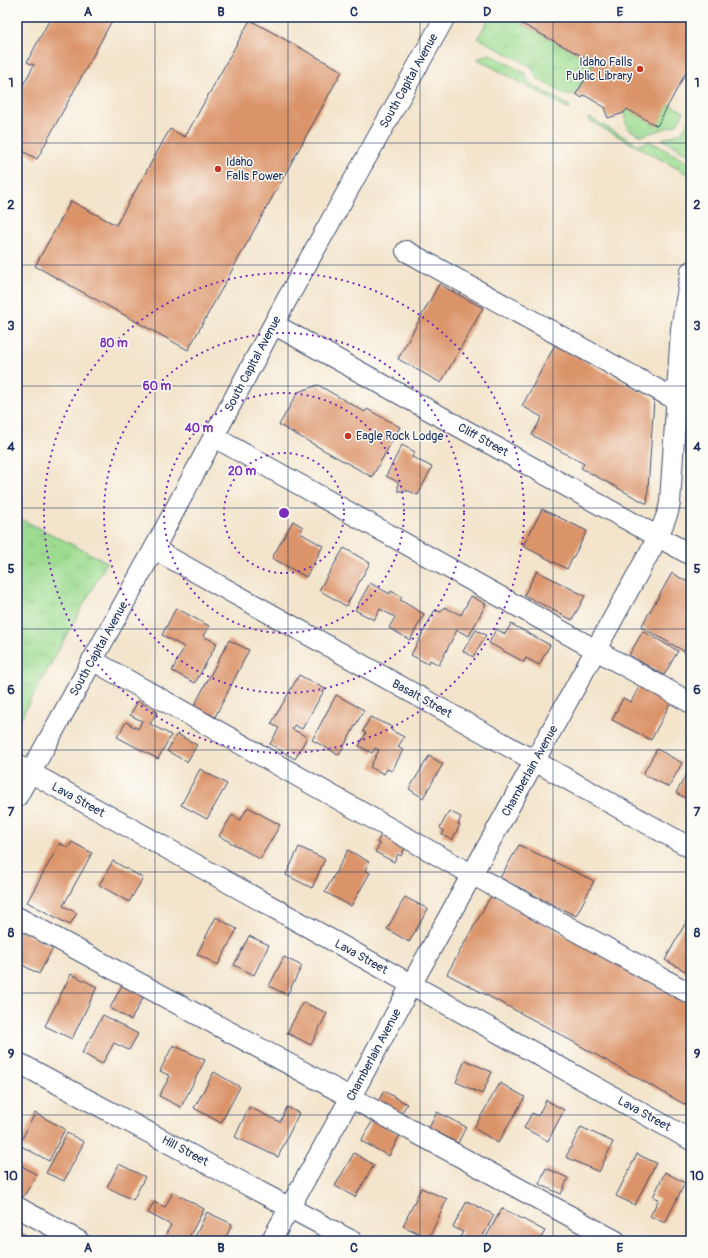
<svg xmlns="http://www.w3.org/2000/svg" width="708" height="1258" font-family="Pangolin,sans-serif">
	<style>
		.grass { fill: url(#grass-tufts); stroke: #5c8577 }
		.building { fill: #db946a }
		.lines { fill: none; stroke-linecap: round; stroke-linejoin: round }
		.minor-casing { stroke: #3b4a6e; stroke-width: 22 }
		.minor { stroke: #fff; stroke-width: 20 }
		.grid { fill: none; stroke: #1b2f5e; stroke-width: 1; stroke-opacity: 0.55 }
		.ring { fill: none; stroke: #7b2cbf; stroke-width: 2; stroke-dasharray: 2 4 }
		.poi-dot { fill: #c8321e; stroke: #fdfcf7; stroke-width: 1.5 }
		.labels { text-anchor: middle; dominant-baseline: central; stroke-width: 3; stroke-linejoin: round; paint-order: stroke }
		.poi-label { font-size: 12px; fill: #1b2f5e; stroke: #fdfcf7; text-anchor: start }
		.street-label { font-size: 12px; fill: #1b2f5e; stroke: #fdfcf7 }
		.centre { fill: #7b2cbf; stroke: #fdfcf7; stroke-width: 2 }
		.ring-label { font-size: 12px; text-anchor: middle; font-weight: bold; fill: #7b2cbf; stroke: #fdfcf7; stroke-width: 3; stroke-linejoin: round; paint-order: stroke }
		.neatline { fill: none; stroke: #1b2f5e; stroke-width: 1.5 }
		.grid-label { font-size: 13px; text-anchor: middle; font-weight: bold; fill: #1b2f5e }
	</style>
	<defs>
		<pattern id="grass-tufts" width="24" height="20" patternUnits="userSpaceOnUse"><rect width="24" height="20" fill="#9ddb90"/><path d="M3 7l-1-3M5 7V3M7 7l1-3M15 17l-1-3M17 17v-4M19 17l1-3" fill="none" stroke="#87bc7f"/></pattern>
	</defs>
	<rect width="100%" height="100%" fill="#fdfcf7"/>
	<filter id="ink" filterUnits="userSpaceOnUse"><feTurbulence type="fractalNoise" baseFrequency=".025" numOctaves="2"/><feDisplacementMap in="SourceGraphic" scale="8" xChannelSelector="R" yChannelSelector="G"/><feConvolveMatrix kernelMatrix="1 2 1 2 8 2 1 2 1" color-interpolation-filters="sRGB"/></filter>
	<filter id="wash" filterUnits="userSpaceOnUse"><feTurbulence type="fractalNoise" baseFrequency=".012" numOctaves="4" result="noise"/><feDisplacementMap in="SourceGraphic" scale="16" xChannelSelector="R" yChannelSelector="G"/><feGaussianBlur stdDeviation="0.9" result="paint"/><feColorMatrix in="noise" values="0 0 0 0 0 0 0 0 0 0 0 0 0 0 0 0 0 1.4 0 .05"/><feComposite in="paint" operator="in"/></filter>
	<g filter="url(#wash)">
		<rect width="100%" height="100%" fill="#f3e4cb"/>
		<path class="grass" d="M489,17H526L522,24L595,63L576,94L565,95L538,79L532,67L478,38Z
			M490,54L525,73L529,83L570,106L569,109L477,59Z
			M669,104L684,112L676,125L641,136L627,128L624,113L627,109Z
			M590,118L639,145L650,141L691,164V176L588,120Z
			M691,118V156L662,139L681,133Z
			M17,517L107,562L17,725Z"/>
		<g id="blocks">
			<path class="building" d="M51,17H114L37,159L17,148V96L34,65L27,62Z
				M526,17H691V63L657,126L627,109L624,113L608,118L605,110L606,108L584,95L582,98L576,94L595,63L522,24Z
				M250,20L342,71L188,350L35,266L71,201L116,225L170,129L185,137Z
				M439,284L483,308L441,383L398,359Z
				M555,345L654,399L647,504L581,468L584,464L532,435L542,417L522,406Z
				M318,385L365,412L367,409L400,427L372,477L279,425L298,392Z
				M402,445L415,452L412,457L432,467L418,495L409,491H398V482L386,476Z
				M542,509L587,531L567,569L523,546Z
				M293,521L303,527L300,533L323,546L306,577L272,558Z
				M344,548L370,563L346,606L319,590Z
				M537,571L585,596L572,620L524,595Z
				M672,573L691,584V655L641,627Z
				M370,583L390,594L391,591L402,597L400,600L424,614L410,640L389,628L395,617L380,609L374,620L355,610Z
				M471,596L486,604L469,636L457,630L439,665L430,660L428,664L411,655L435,610L441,612L444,607L461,615Z
				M176,608L209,626L203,636L217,643L195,683L172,671L184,647L162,635Z
				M511,624L550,645L539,665L526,658L524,662L489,643L496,629L505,634Z
				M476,630L486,635L473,657L463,651Z
				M643,631L678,651L664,675L629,655Z
				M229,640L249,650L215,717L194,706Z
				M299,675L325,689L302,729L294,725L292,729L307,737L295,759L270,744L279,728L271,724Z
				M640,685L671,702L651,740L612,720L623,698L631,702Z
				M336,695L364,710L339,755L312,740Z
				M138,701L157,712L150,724L171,735L158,759L117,737L126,722L138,729L142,721L130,715Z
				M370,717L392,727L391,730L404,737L398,747L403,750L392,771L387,769L384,774L370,767L379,750L375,748L372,753L359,746L366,733L363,731Z
				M177,734L197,745L187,762L167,751Z
				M657,749L682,763L669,787L643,774Z
				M429,756L443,764L423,798L409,789Z
				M691,766V801L676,793Z
				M200,769L227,784L207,819L181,805Z
				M248,807L280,825L260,859L219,836L232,815L240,820Z
				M449,811L461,817L458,824L460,825L452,840L442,835L444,831L440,828Z
				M381,835L405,848L401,856L398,854L394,862L375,852L380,844L377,843Z
				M72,842L92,853L63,906L77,913L70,925L27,902L60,843L68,848Z
				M519,845L594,881L576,916L500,878Z
				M299,847L325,859L312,888L286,875Z
				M348,850L369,862L365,870L370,873L351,906L325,892Z
				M113,861L143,878L129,902L99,885Z
				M492,894L691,1006V1108L543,1025L447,974Z
				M405,897L428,909L409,942L387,929Z
				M691,913V974L665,960Z
				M216,917L237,929L218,965L197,954Z
				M17,928L53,948L39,974L17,962Z
				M249,936L269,945L254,975L234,965Z
				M284,957L302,966L287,995L269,986Z
				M71,974L97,987L72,1039L45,1026Z
				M123,983L145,994L131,1020L110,1008Z
				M303,1002L327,1013L311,1045L287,1033Z
				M103,1015L138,1034L129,1050L114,1043L102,1064L82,1053Z
				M173,1045L205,1060L181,1107L159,1096L170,1076L160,1071Z
				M465,1060L492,1072L482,1094L456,1082Z
				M214,1072L240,1087L221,1123L194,1108Z
				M500,1083L525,1097L498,1143L474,1128Z
				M384,1091L407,1104L400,1115L377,1103Z
				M546,1100L564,1110L548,1141L524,1128L532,1113L538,1116Z
				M249,1107L280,1122L287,1107L299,1113L278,1157L235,1137Z
				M437,1112L466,1127L458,1143L429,1128Z
				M35,1113L65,1129L49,1161L19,1145Z
				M373,1120L400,1135L389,1156L361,1141Z
				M581,1127L613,1142L599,1172L566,1157Z
				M67,1133L84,1142L64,1181L46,1173Z
				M354,1153L374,1165L355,1197L335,1186Z
				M637,1154L656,1163L635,1205L616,1196Z
				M17,1163L37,1175L23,1197L17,1194Z
				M119,1164L145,1177L133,1200L107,1187Z
				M546,1168L568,1178L561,1194L539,1184Z
				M665,1172L685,1183L665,1223L650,1216L659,1199L653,1197Z
				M421,1188L447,1199L429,1238L403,1226Z
				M173,1192L204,1209L187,1241H162L171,1225L148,1213L154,1202L165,1207Z
				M467,1201L494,1215L480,1241H458L463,1232L453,1227Z
				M502,1208L545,1231L539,1241H484Z
				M207,1212L232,1224L224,1241H193Z
				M17,1231L29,1237L27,1241H17Z"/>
		</g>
	</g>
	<g filter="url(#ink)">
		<use href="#blocks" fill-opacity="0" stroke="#3b4a6e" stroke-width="1"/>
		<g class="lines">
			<defs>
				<path id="minor" d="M406,251L691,408
					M275,325L691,555
					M214,437L691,703
					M154,549L691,848
					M92,660L455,865L691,994
					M17,765L691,1140
					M17,797L154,549L286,301L445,17
					M17,917L616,1241
					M17,1062L352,1241
					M17,1207L79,1241
					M271,1241L351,1097L411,985L658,537L668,512L670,503L681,329L691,271"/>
			</defs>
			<use href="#minor" class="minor-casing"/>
			<use href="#minor" class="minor"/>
		</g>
	</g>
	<path class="grid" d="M155,17V1241M288,17V1241M420,17V1241M553,17V1241M17,143H691M17,265H691M17,386H691M17,508H691M17,629H691M17,750H691M17,872H691M17,993H691M17,1115H691"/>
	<g class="ring">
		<circle cx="284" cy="513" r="60"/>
		<circle cx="284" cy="513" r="120"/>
		<circle cx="284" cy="513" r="180"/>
		<circle cx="284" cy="513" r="240"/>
	</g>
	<g class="poi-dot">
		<circle cx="640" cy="69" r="4"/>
		<circle cx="218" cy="169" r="4"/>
		<circle cx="348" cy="436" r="4"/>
	</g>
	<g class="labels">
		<g class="poi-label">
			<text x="632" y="62" text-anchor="end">Idaho Falls<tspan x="632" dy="14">Public Library</tspan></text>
			<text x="226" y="162">Idaho<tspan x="226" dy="14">Falls Power</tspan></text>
			<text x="356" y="436">Eagle Rock Lodge</text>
		</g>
		<g class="street-label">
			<text transform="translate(409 81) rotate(-61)">South Capital Avenue</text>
			<text transform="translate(253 364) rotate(-62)">South Capital Avenue</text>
			<text transform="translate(483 440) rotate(29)">Cliff Street</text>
			<text transform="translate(99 649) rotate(-61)">South Capital Avenue</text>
			<text transform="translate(422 699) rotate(29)">Basalt Street</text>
			<text transform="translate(530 771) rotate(-61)">Chamberlain Avenue</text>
			<text transform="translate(78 800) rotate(29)">Lava Street</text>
			<text transform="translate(361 957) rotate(29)">Lava Street</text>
			<text transform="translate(374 1055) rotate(-62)">Chamberlain Avenue</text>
			<text transform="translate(644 1114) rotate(29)">Lava Street</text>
			<text transform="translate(185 1151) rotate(28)">Hill Street</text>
		</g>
	</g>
	<circle cx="284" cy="513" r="6" class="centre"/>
	<g class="ring-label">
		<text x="114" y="347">80 m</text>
		<text x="157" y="390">60 m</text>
		<text x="199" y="432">40 m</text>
		<text x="242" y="475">20 m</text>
	</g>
	<rect width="708" height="1258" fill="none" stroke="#fdfcf7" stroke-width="44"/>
	<rect x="22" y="22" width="664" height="1214" class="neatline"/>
	<g class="grid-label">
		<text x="88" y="16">A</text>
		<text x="221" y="16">B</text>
		<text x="354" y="16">C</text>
		<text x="487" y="16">D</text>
		<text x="620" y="16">E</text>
		<text x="11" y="87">1</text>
		<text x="697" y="87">1</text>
		<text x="11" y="209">2</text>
		<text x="697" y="209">2</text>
		<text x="11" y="330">3</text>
		<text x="697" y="330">3</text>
		<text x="11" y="451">4</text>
		<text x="697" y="451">4</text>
		<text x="11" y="573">5</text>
		<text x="697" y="573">5</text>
		<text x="11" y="694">6</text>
		<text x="697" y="694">6</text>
		<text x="11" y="816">7</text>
		<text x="697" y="816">7</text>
		<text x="11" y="937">8</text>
		<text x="697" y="937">8</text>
		<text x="11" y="1058">9</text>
		<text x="697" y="1058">9</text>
		<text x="11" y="1180">10</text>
		<text x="697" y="1180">10</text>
		<text x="88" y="1252">A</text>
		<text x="221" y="1252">B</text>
		<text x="354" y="1252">C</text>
		<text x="487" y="1252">D</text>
		<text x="620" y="1252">E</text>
	</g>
</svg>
